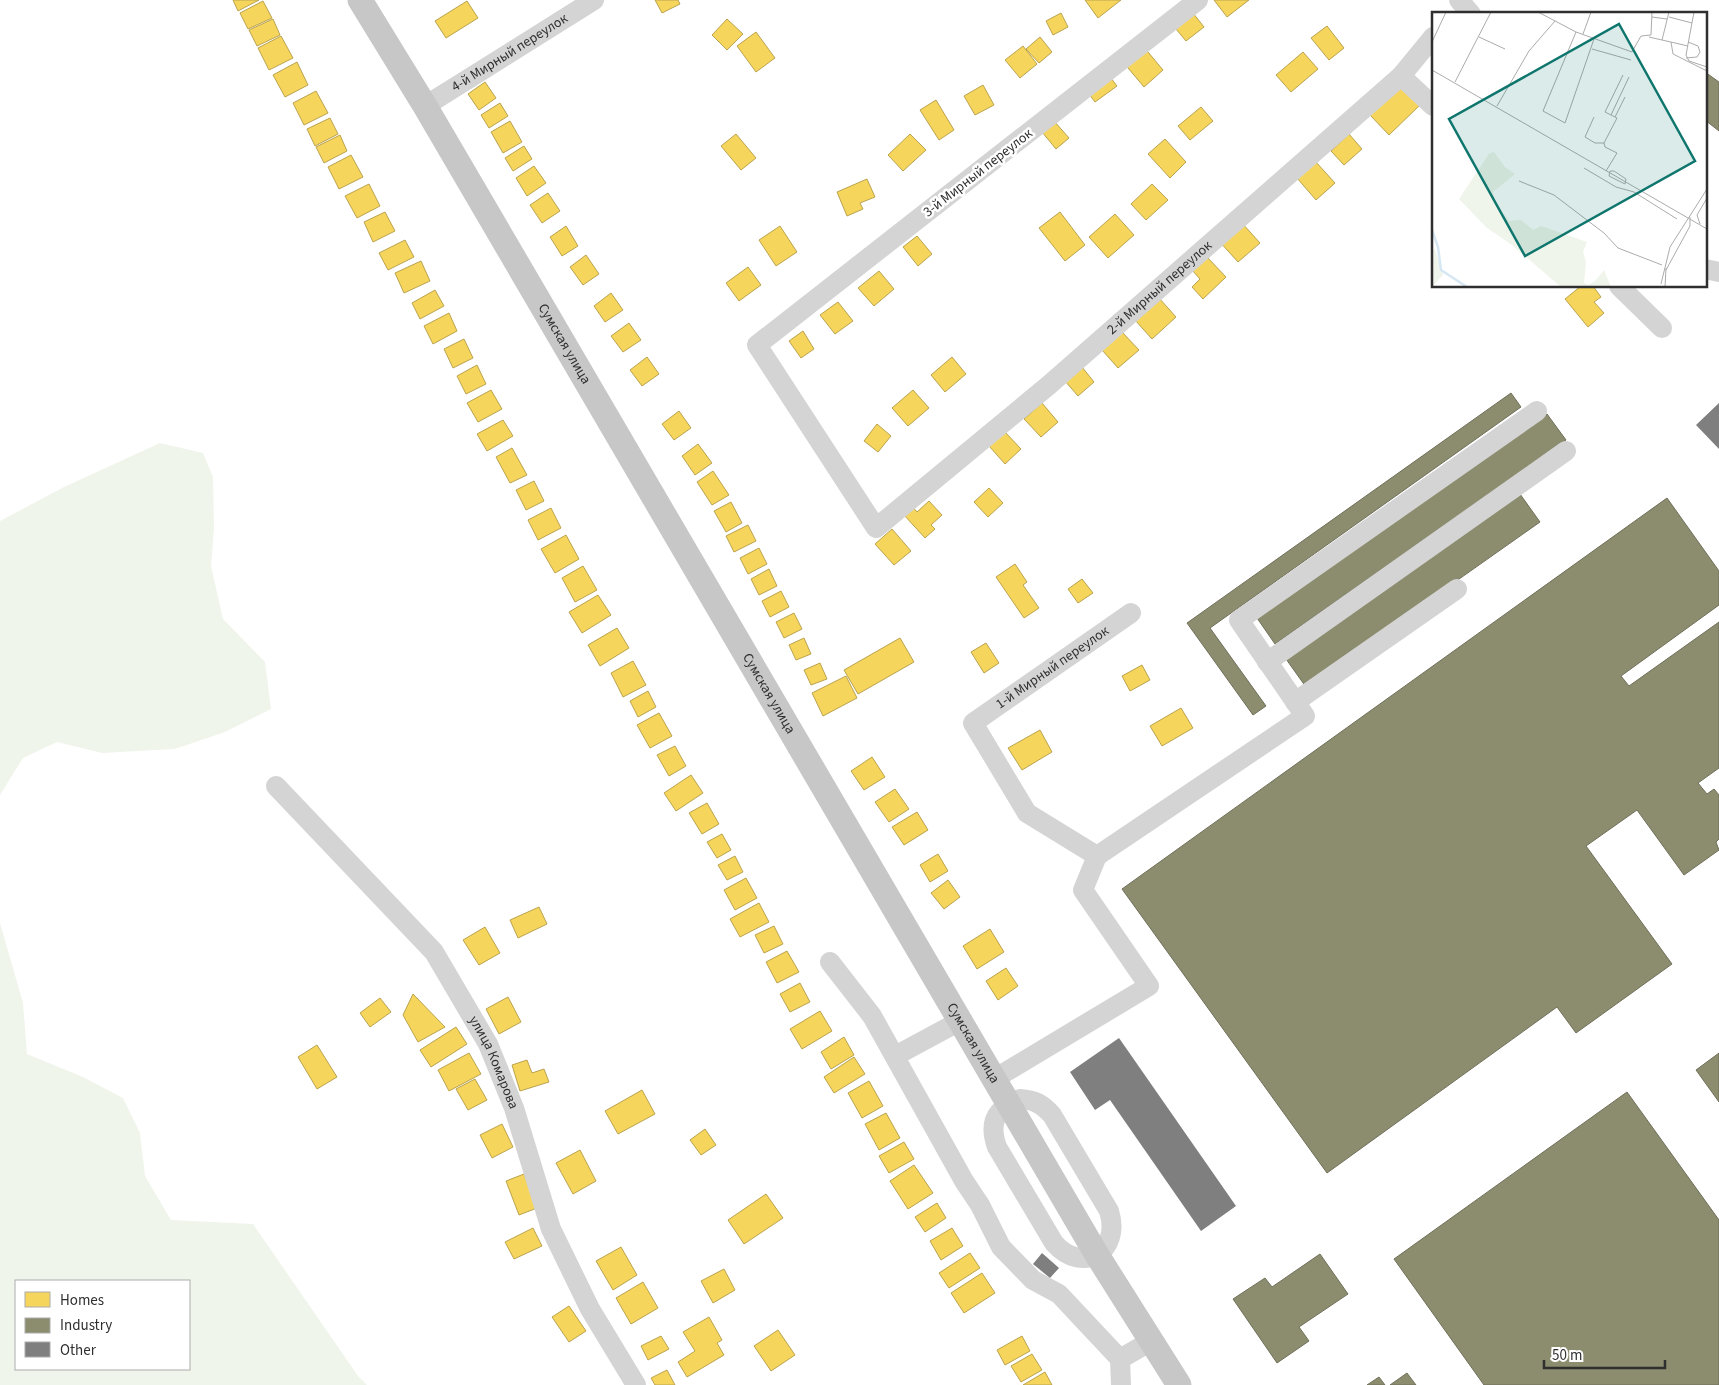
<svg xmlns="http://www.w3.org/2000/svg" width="1719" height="1385" font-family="'Source Sans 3',sans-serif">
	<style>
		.green { fill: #f0f5eb; fill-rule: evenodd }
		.homes { fill: #f6d55c; stroke: #baa34e }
		.industry { fill: #8c8c6e; stroke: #70705b }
		.building { fill: #7f7f7f }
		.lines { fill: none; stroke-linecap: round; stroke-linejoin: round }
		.minor { stroke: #d4d4d4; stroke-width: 20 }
		.major { stroke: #c7c7c7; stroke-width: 25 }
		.labels { text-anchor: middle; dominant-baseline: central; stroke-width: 5; stroke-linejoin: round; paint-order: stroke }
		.street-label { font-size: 14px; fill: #2f2f2f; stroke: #fff }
		.inset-river { fill: none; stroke: #d6e7f4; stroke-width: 2.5 }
		.inset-road { fill: none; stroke: #acacac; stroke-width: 1 }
		.view { fill: #0f766e; fill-opacity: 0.15; stroke: #0f766e; stroke-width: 2.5 }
		.inset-edge { fill: none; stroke: #2f2f2f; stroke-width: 2.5 }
	</style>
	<rect width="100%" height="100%" fill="#fff"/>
	<path class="green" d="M160,443L203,453L213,477L214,529L211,566L223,619L265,662L271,709L225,732L175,749L102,753L57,742L23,758L0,795V521L64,487Z
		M0,923L23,1003L27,1054L83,1077L123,1098L140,1133L145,1176L171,1220L253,1224L358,1376L367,1385H0ZM16,1281H189V1369H16Z"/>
	<path class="homes" d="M233,0H259L238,11Z
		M655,0H678L680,4L662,13Z
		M1085,0H1121L1098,18Z
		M1214,0H1249L1227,17Z
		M263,1L272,18L248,29L240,13Z
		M467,1L478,18L446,38L435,21Z
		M1189,8L1204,27L1186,41L1171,23Z
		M1061,13L1068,27L1053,35L1046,21Z
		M273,19L280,35L257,46L249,30Z
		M727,19L743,34L727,50L712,35Z
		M1327,26L1344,48L1329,60L1311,38Z
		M756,32L775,58L756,72L737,46Z
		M281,36L293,58L269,70L258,48Z
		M1040,37L1052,52L1039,63L1026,49Z
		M1023,46L1037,64L1020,78L1005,60Z
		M1143,46L1163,70L1144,87L1123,62Z
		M1303,52L1318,69L1291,92L1276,75Z
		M297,62L308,85L285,97L273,75Z
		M1107,73L1117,86L1095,102L1086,90Z
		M485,82L496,98L479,110L468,94Z
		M983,85L994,105L975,115L964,96Z
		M1400,85L1420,105L1389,135L1370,115Z
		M316,91L328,113L304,125L293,103Z
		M936,100L954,130L939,140L920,110Z
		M500,103L508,116L489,128L481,115Z
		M1201,107L1213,121L1190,140L1178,126Z
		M330,118L338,134L315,146L307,129Z
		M510,121L522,142L503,153L491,132Z
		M1054,121L1069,138L1056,149L1042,132Z
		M736,134L756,158L741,170L721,146Z
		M910,134L926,150L903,171L888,155Z
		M1349,134L1362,149L1344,165L1331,151Z
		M340,135L347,151L324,163L316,147Z
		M1165,139L1186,162L1170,178L1148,154Z
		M524,146L532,159L513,171L505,158Z
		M351,155L363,177L339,189L328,167Z
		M1315,161L1335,183L1316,200L1297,178Z
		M534,166L546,183L527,196L516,178Z
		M867,179L875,197L860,203L863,209L847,216L837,192Z
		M369,184L380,206L357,218L345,196Z
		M1152,184L1168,200L1146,220L1131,204Z
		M548,193L560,211L542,223L530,205Z
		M385,212L395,231L373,242L364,222Z
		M1060,212L1085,245L1065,261L1039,228Z
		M1115,214L1134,235L1108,258L1089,237Z
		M1241,222L1260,243L1238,262L1219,241Z
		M566,226L578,246L562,256L550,237Z
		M780,226L797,252L776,266L759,240Z
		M917,236L932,254L918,266L903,247Z
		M405,240L414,257L388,270L379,253Z
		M586,255L599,274L583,285L570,267Z
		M1207,257L1226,277L1203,299L1192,287L1200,279L1192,270Z
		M421,261L430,281L404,293L395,273Z
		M748,267L761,285L739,301L726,283Z
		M879,271L894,289L874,306L858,288Z
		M1581,286H1593L1601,297L1594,302L1604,313L1588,327L1565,299Z
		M435,290L444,306L420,319L412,303Z
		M611,293L623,310L605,322L594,306Z
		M1159,298L1176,317L1152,339L1135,320Z
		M838,302L853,321L835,334L820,315Z
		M449,313L457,331L433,344L424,326Z
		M629,323L641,340L623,352L611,336Z
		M803,331L814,349L801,358L789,341Z
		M1122,332L1139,350L1118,368L1102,350Z
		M464,339L473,358L453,368L444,349Z
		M647,357L659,374L642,386L630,370Z
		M952,357L966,374L945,392L931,375Z
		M477,365L486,384L466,394L457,376Z
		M1082,367L1094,382L1078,396L1065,381Z
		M491,390L502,409L478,422L467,403Z
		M913,390L929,408L908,426L892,408Z
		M1042,403L1058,422L1041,437L1024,419Z
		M679,411L691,428L674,440L662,424Z
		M503,420L513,436L487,451L477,434Z
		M877,424L891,436L878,452L864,441Z
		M1005,432L1021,449L1005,464L989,446Z
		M698,444L712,463L695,475L682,456Z
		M512,448L527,475L510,483L496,457Z
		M713,471L729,495L712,505L697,482Z
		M534,481L544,501L526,510L516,490Z
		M989,488L1003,503L988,517L974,502Z
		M929,501L942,515L931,525L935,529L925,538L904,515L913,507L917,512Z
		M731,502L742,523L726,532L714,511Z
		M551,508L561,528L538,540L528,520Z
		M748,525L756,541L734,552L726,536Z
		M892,529L911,551L894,565L875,544Z
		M566,535L579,559L555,573L541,549Z
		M759,548L767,564L748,574L740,558Z
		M1015,564L1027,582L1023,585L1039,608L1024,618L996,577Z
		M583,566L597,590L575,602L562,578Z
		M769,569L777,586L759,595L751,579Z
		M1082,579L1093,593L1078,603L1068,589Z
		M781,591L789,607L770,617L762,601Z
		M598,595L611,615L582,633L569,612Z
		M794,613L802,629L784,638L776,622Z
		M617,628L629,648L600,666L588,645Z
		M804,638L811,654L796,660L789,645Z
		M900,638L914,662L858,694L844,670Z
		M986,643L999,663L984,673L971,652Z
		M633,661L646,685L623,697L611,673Z
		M820,663L827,679L811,685L804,670Z
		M1142,665L1150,680L1130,691L1122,676Z
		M846,676L857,698L823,716L812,693Z
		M648,691L656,707L638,717L630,701Z
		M1181,708L1193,728L1162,746L1150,726Z
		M659,713L672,736L650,748L637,725Z
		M1040,730L1052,752L1022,770L1008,748Z
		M675,746L686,766L669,776L657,755Z
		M872,757L885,777L864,790L851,771Z
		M691,775L703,793L676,811L664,793Z
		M895,789L909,809L889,822L875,802Z
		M707,803L719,824L702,834L689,813Z
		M917,812L928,830L904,845L892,827Z
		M722,834L731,850L717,858L707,842Z
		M938,854L948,871L930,882L920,865Z
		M735,856L743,872L727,880L718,865Z
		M746,878L757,898L735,910L724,890Z
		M948,880L960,897L944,909L931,893Z
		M759,903L769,922L740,937L730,919Z
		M539,907L547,924L518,938L510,920Z
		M774,926L783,944L764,953L755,935Z
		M485,927L500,953L479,965L463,940Z
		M990,929L1004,952L977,969L963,946Z
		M787,951L799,972L777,983L766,962Z
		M1006,968L1018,986L998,1000L986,981Z
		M800,983L810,1002L790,1012L780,994Z
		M413,994L445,1027L418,1042L403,1015Z
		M508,997L521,1022L499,1034L486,1009Z
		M380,998L391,1012L370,1027L360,1013Z
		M820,1011L832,1031L802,1049L790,1029Z
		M456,1027L467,1044L431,1067L420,1050Z
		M844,1037L854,1055L831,1069L821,1052Z
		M317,1045L337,1077L317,1089L298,1057Z
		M469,1053L481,1074L449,1091L438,1070Z
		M854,1057L865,1074L834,1093L824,1077Z
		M527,1060L532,1073L544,1069L549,1082L520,1091L512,1065Z
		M475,1079L487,1100L468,1110L456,1089Z
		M869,1081L883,1106L862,1118L848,1093Z
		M642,1090L655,1114L618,1134L605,1111Z
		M886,1113L900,1138L879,1150L865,1124Z
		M502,1124L513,1147L492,1158L480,1135Z
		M705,1129L716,1145L701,1155L690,1140Z
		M904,1142L914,1159L889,1173L879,1156Z
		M580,1150L596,1181L573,1194L556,1163Z
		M914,1165L933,1193L908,1209L890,1181Z
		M524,1174L537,1208L519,1215L506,1181Z
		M766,1194L783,1218L744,1244L728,1220Z
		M937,1203L946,1218L925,1232L915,1217Z
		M533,1228L542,1246L514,1259L505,1242Z
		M952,1228L963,1246L941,1260L930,1241Z
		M621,1247L637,1275L613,1290L596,1261Z
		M970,1253L980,1268L949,1288L939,1273Z
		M724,1269L735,1290L713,1303L701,1281Z
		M982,1273L995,1293L964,1313L951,1293Z
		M643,1282L658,1308L631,1324L616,1298Z
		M569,1306L586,1331L569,1342L552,1317Z
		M709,1317L722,1340L717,1343L724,1355L687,1377L678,1362L695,1351L683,1332Z
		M778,1330L795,1355L771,1371L754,1346Z
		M661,1336L669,1349L648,1360L641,1346Z
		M1022,1336L1030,1351L1005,1365L997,1350Z
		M1032,1354L1042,1370L1021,1382L1011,1366Z
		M667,1370L675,1385H655L651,1378Z
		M1045,1372L1052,1385H1023Z"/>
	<path class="industry" d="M1705,72L1719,82V131L1705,120Z
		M1511,393L1521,407L1210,628L1266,706L1253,715L1187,623Z
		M1547,414L1566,440L1275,644L1257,618Z
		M1520,494L1540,522L1306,687L1286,659Z
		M1667,498L1719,571V605L1621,676L1629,686L1719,622V768L1698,783L1707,794L1714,789L1719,795V839L1716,842L1719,850L1684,875L1637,810L1586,846L1672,964L1576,1033L1557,1007L1327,1173L1122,889Z
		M1719,1053V1102L1696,1070Z
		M1627,1092L1719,1220V1385H1484L1394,1259Z
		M1320,1254L1348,1294L1299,1327L1309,1341L1277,1363L1233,1299L1265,1278L1272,1287Z
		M1407,1373L1416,1385H1390Z
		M1379,1377L1385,1385H1367Z"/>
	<path class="building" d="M1719,403V449L1696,425Z
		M1119,1038L1236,1206L1201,1231L1110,1100L1095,1110L1070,1072Z
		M1042,1253L1059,1268L1050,1278L1033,1264Z"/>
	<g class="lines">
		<g class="minor">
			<path id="s1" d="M1198,0L757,345L876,528L1049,385L1401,76L1433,37"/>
			<path d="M1459,0L1471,14"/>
			<path d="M1401,76L1433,106"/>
			<path id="s2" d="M425,106L594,0"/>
			<path d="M1705,269L1719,272"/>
			<path d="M1619,286L1662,328"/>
			<path d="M1267,662L1566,451"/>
			<path d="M1295,702L1457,589"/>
			<path id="s3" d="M276,786L434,952L488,1044L514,1108L551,1229L590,1309L636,1385"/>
			<path d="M1097,856L1305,716L1239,620L1537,411"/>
			<path d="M830,962L872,1016L964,1181L980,1205L1001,1247L1033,1280L1059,1294L1120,1359L1121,1385"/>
			<path d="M895,1056L960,1021"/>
			<path id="s4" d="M994,1079L1149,986L1083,890L1097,856L1027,813L973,723L1131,613"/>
			<path d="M1020,1099C1035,1100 1042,1104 1052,1115L1109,1211C1122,1252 1082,1275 1054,1243L997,1147C988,1122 996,1108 1020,1099Z"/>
			<path d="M1120,1359L1151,1341"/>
		</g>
		<path class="major" id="s5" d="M360,0L425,106L1097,1255L1179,1385"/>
	</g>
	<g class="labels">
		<g class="street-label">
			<text stroke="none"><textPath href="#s2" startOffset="100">4-й Мирный переулок</textPath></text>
			<text transform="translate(978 173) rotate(-38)">3-й Мирный переулок</text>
			<text stroke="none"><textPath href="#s1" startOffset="1150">2-й Мирный переулок</textPath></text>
			<text stroke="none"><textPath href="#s5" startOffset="400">Сумская улица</textPath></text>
			<text stroke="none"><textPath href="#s4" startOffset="618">1-й Мирный переулок</textPath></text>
			<text stroke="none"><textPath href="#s5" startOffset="805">Сумская улица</textPath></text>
			<text stroke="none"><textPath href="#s5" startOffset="1210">Сумская улица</textPath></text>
			<text stroke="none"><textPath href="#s3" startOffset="355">улица Комарова</textPath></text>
		</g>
	</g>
	<g transform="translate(1432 12)">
		<rect width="275" height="275" fill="#fff"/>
		<path d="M62,140L73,155L83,162L61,180L62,189L77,209L89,208L101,218L109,214L155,230L151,240L154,250L152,271L156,273L163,269L172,258L179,275H129L80,233L55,216L27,187L57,142ZM3,237L11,263L0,275V239Z" fill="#f0f5eb"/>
		<path class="inset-river" d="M0,218L6,235L9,258L35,275"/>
		<path class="inset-road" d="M106,0L144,20L200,40L209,24L219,23L220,0M262,0L254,43L257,49L275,55M220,5L235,7M237,5L260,11M144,20L111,99L133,111L162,27M151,22L159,0M47,25L73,37M217,25L256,34M230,28L237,0M0,30L14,0M239,30L241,42L275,59M160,37L199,48M254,46L265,45L268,40L266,34L256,30M0,58L275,217M23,70L59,0M65,94L97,39L123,9M179,103L197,65M162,105L153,125L163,131H172L173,135L185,141L174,159M183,105L193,85M172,131L185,106L173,100L191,63M152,156L184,175L202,180L245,207M182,159L194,167L193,172L177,164L178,159ZM87,169L122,183L172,221L186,236L230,253M268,212L265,203L275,186M234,258L258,214V205M229,272L238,235L275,177M233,275L234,256"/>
		<path class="view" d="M187,12L263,149L93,244L17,107Z"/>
		<rect width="275" height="275" class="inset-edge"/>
	</g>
	<rect x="15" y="1280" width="175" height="90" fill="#ffffff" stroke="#acacac"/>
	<rect x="25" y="1292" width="25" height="15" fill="#f6d55c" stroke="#acacac"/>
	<text x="60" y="1305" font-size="15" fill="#2f2f2f">Homes</text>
	<rect x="25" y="1318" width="25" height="15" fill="#8c8c6e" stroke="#acacac"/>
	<text x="60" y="1330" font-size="15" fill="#2f2f2f">Industry</text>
	<rect x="25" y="1342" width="25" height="15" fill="#7f7f7f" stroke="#acacac"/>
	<text x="60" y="1355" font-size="15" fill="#2f2f2f">Other</text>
	<path d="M1544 1360v8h121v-8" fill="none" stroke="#2f2f2f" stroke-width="2.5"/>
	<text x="1552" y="1360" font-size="15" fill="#2f2f2f" stroke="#ffffff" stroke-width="4" paint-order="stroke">50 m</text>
</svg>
